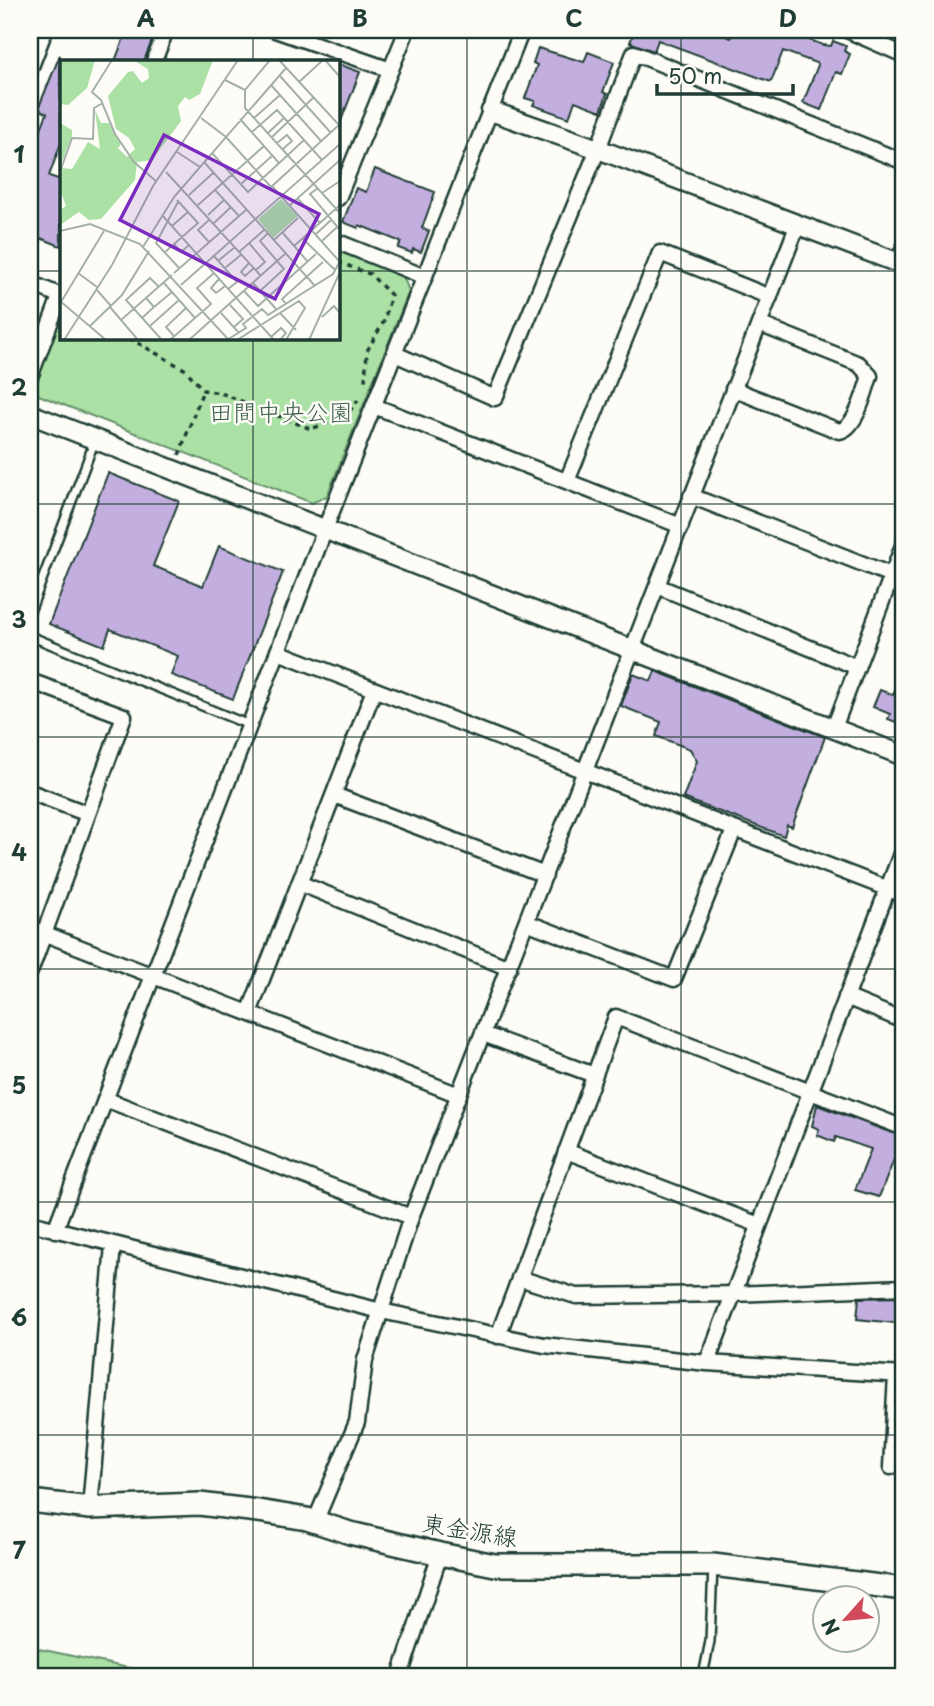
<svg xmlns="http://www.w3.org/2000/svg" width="934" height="1706" font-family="'Playpen Sans','Klee One',sans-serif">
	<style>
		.green { fill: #abe1a4; stroke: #658f6c; stroke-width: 2 }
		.building { fill: #c3afdf; stroke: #1f3d34; stroke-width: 2 }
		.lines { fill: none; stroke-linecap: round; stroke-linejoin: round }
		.service-casing { stroke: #1f3d34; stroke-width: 12 }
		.minor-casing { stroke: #1f3d34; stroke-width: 19 }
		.tertiary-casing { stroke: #1f3d34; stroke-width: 23 }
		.secondary-casing { stroke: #1f3d34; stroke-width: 26 }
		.path { stroke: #1f3d34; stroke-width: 3.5; stroke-dasharray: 5 5; stroke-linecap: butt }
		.service { stroke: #fdfcf7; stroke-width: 7 }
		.minor { stroke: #fdfcf7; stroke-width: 14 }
		.tertiary { stroke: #fdfcf7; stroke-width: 18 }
		.secondary { stroke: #fdfcf7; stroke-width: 21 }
		.grid { fill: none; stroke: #1f3d34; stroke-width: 2; stroke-opacity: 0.55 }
		.labels { text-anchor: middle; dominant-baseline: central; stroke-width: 5; stroke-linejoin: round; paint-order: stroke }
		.park-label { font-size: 24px; fill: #3b5e4a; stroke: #fdfcf7 }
		.street-label { font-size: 24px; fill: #1f3d34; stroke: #fdfcf7 }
		.inset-road { fill: none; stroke: #a4b0a9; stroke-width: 2 }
		.view { fill: #7b2cbf; fill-opacity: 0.15; stroke: #7b2cbf; stroke-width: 3.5 }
		.inset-edge { fill: none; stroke: #1f3d34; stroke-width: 3.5 }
		.neatline { fill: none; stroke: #1f3d34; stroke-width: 2.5 }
		.grid-label { font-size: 23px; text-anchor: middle; font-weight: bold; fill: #1f3d34 }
	</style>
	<rect width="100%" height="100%" fill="#fdfcf7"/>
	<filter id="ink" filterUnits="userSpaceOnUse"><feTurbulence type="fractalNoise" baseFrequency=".0143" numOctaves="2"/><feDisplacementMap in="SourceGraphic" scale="14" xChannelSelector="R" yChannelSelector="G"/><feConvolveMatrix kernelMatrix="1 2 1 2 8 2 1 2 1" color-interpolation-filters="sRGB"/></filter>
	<g filter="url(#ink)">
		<path class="green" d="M338,251L403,276L409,291L327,496L312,503L36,394L35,386L61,315V338H338Z
			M30,1647L166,1676H30Z"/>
		<path class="building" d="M127,30H156L144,61H115Z
			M635,30H710L731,38L734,30H783L823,45L831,46L833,41L846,46L844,51L850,54L842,74L836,72L821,110L803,103L818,65L816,63L783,51L771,82L658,40L654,51L634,44L630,42Z
			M538,48L584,62L588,52L614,62L603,92L607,94L601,111L575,101L569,118L533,105L535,101L525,98L537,65L533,63Z
			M60,55L61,143L49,176L61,180V246L30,234V158L47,113L38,109Z
			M338,64L360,72L339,126H338Z
			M375,169L435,192L422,228L429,231L421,252L413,249L412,253L398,248L401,242L359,225L358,228L343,222L356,188L366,192Z
			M108,473L179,501L153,566L203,586L219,546L283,572L233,699L171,675L178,656L110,629L104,646L49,624Z
			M903,669L904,670V725L888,719L890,714L873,707L880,690L893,695Z
			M655,671L825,737L792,827L787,825L784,836L683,798L697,761L690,749L656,736L661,722L621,706L633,674L651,681Z
			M817,1105L903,1137L879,1197L855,1190L871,1149L836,1137L834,1142L817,1135L819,1129L812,1126Z
			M904,1297V1324L857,1319L859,1298Z"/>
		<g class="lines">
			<defs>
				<path id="service" d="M30,612L95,440
					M30,636L249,725
					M703,1676L710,1641L713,1566"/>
				<path id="minor" d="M275,30L391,70
					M847,30L904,55
					M154,61L166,30
					M30,69L45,30
					M338,198L407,30
					M338,242L425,277
					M898,263L904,247
					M30,283L61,296
					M395,354L495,398L598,149L634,53L904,162
					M30,377L61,294
					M733,389L839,431C856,429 865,391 870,376L859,364L759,324
					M374,406L681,526
					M567,481L660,253L770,297
					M691,496L891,575
					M657,586L857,667
					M278,652L904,895
					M30,681L124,716L30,972
					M834,728L904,543
					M30,792L88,814
					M334,795L545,875
					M299,883L509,968
					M526,922L674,979L734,830
					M30,928L459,1095
					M846,997L904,1021
					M249,1013L374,690
					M483,1034L594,1075
					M105,1099L411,1217
					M566,1151L759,1225
					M30,1223L381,1311L544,1345L707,1363L904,1375
					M55,1230L325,529L522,30
					M519,1278L576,1296L733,1294L904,1287
					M498,1336L616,1017L904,1128
					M707,1363L904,846
					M891,1467L896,1375
					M90,1508L113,1245
					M315,1522L357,1422L365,1360L411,1217L798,224
					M400,1676L440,1554"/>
				<path id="tertiary" d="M491,111L598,149L904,265
					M30,414L904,756"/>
				<path id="secondary" d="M30,1501L90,1508L199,1504L258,1511L307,1519L350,1533L440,1554L495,1565H713L904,1589"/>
			</defs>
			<use href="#service" class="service-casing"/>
			<use href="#minor" class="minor-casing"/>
			<use href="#tertiary" class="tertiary-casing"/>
			<use href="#secondary" class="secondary-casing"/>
			<path class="path" d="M338,262L370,274L391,295L384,321L367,351L365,381
				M129,338L186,370L203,390L221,393L311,429L345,417L358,400
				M179,455L203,390"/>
			<use href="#service" class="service"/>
			<use href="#minor" class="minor"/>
			<use href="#tertiary" class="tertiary"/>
			<use href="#secondary" class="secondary"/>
		</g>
	</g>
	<path class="grid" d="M253,30V61M467,30V1676M681,30V1676M30,271H61M338,271H904M253,338V1676M30,504H904M30,737H904M30,969H904M30,1202H904M30,1435H904"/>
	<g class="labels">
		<g class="park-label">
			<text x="281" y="411">田間中央公園</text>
		</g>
		<g class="street-label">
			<text transform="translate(470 1529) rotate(9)">東金源線</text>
		</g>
	</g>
	<g transform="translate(60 60)">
		<rect width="280" height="280" fill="#fdfcf7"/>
		<path d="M0,0H35L27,28L8,45L0,44ZM73,0H153L140,34L129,40L125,37L118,46L121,61L92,100L77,102L75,120L41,159L29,160L19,152L0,165V150L6,146L0,129L2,108L12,109L28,82L40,89L35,50L41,63H49L61,84L58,88L67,97L75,89L69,78L56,69L48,36L68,12L73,11L82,23L89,18L88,9ZM0,63L12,70V76L0,107ZM221,139L238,156L213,178L198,159Z" fill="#abe1a4"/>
		<path class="inset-road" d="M52,0L32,32L41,40L55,74L74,102L97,122M210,0L185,30V48L280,153M219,0L279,65M265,0L280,17M220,16L271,73M165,20L185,30M239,22L263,0M211,25L261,81M141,58L166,77L211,127L280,64M194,58L220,35M180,59L219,103M192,72L217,50L262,100M208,73L224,58M212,77L253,38M217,83L227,75L232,81L223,89M117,92L140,107M152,93L188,132L244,80M144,102L255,226M0,112L12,78L33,79L34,48L43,43M106,112L201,216M181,124L213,95M212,126L280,202M258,128L250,134L280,170M155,130L179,156M262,133L280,121M129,135L153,113M238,139L260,163M118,142L96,183L120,209M138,145L204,86M229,146L280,100M102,155L214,280M148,155L164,140M154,163L171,147M112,166L128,152M0,171L30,164L80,184L168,279M222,172L248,202M255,175L271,160M242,178L275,210M214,180L238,158M149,182L138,170L150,159M261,182L277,167M189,183L205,202L196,210M114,184L121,192L129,185M234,186L280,145M83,187L114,137L226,8M105,192L138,163L117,140M179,192L204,170M154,196L177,222L168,229M158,201L175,187M189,203L181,212L185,216L194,208M165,208L182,194M18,213L37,227M114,213L186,150M159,219L151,228L156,233L165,226M104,223L135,258M193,223L216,249M121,225L280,84M99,227L90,218L66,240L102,280M36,229L51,246M184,231L198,246L256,194M200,231L224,209L200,181L208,173M0,241L46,280M1,242L44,171M226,244L222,239L263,202M170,245L183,259L174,267M50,247L78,280M94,247L112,232M161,253L179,273M220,253L236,270M262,257L274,246L280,253M82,258L94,247L86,238M61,260L112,215M30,266L62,235L89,191M90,266L119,240M114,276L106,267L126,248M211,277L221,268L226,273L220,280M4,280L52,205L93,126L178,0M110,280L151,244L137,228L154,213M129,280L226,193M167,280L186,268L183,264L202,249L208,255L273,214L280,201M177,280L239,241L245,248L226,280M249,280L280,212"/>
		<path class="view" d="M104,75L259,154L215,239L60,160Z"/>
		<rect width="280" height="280" class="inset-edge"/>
	</g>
	<rect width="934" height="1706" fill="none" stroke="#fdfcf7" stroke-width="77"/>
	<g transform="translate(846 1619) rotate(243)"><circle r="33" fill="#fdfcf7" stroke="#a4b0a9" stroke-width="2"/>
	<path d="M0-5L12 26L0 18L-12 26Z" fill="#d1495b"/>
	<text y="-10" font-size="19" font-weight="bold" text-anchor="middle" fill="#1f3d34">N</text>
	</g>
	<path d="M657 84v10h136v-10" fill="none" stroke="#1f3d34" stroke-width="3.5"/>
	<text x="668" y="84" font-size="21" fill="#1f3d34" stroke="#fdfcf7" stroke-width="5" paint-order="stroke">50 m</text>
	<rect x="38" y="38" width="857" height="1630" class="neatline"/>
	<g class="grid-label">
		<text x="146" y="27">A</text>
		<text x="360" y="27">B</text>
		<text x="574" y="27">C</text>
		<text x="788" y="27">D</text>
		<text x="19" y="163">1</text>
		<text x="19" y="396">2</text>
		<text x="19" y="628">3</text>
		<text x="19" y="861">4</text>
		<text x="19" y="1094">5</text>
		<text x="19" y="1326">6</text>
		<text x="19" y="1559">7</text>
	</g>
</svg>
